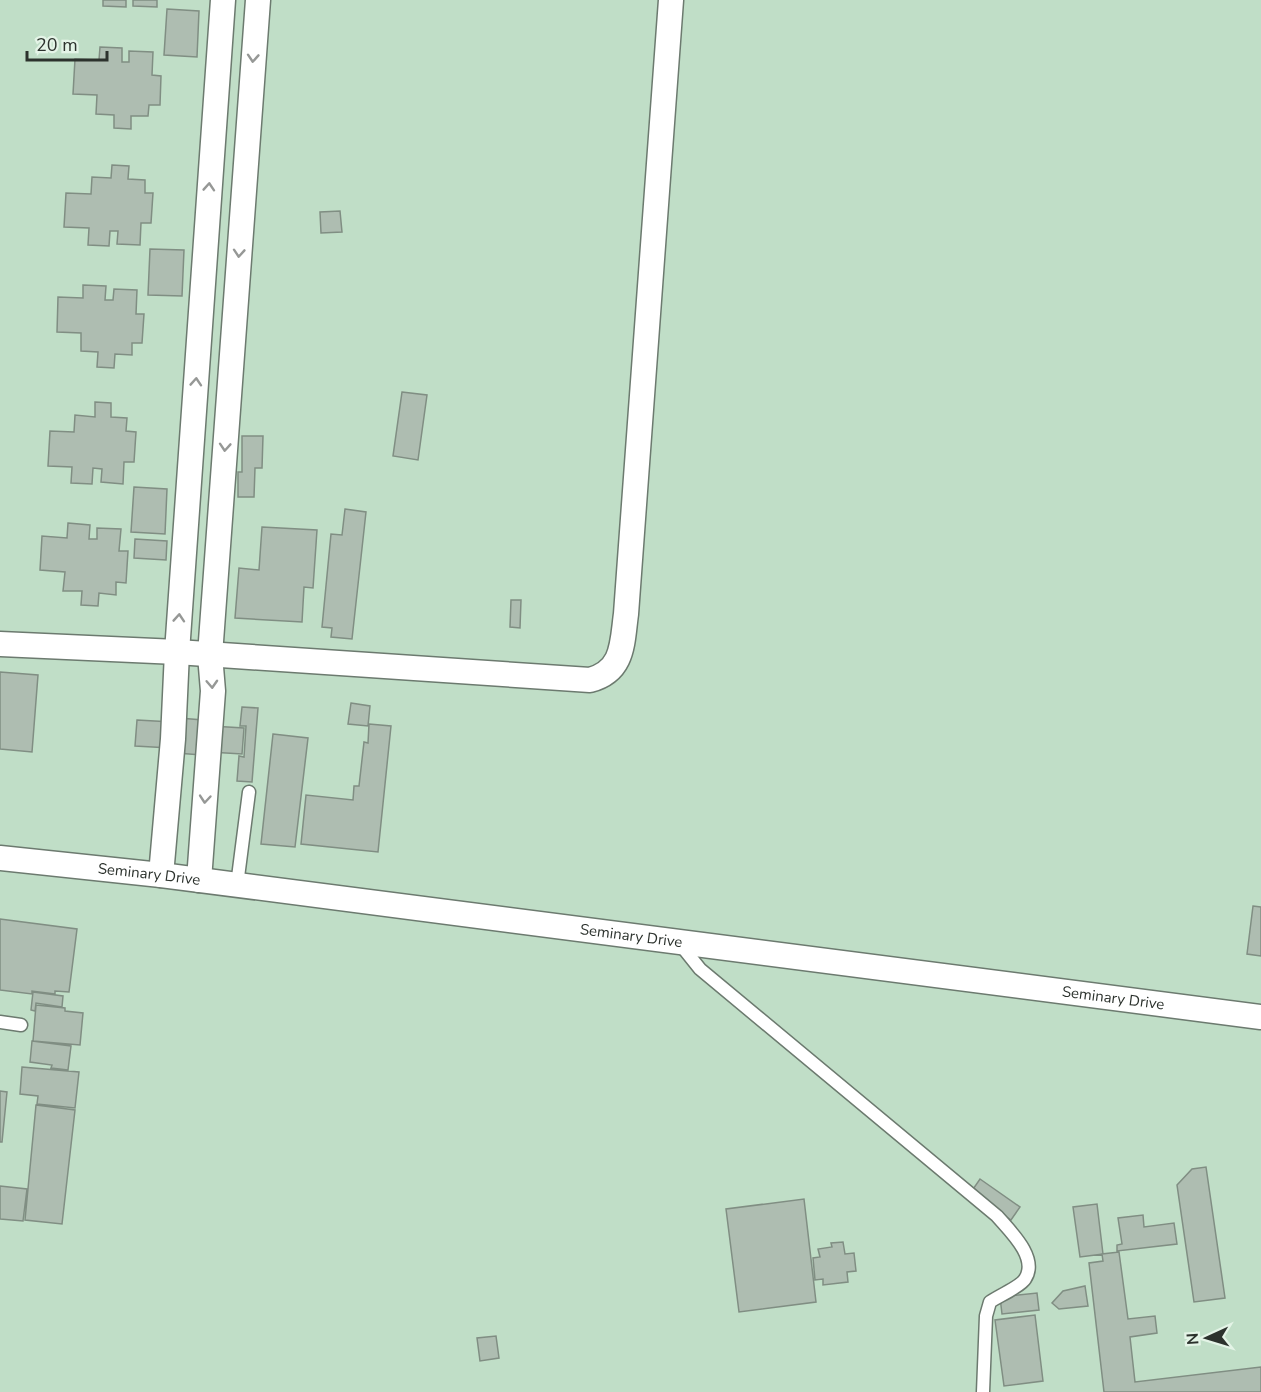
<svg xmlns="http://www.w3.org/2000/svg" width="1261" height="1392" font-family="'Nunito Sans',sans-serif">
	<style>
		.green { fill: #c0dec7 }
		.building { fill: #aebdb1; stroke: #808e83; stroke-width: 1.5 }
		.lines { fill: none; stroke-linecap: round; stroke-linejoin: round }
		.lane-casing { stroke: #6c7a6f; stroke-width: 15 }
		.street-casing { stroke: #6c7a6f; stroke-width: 27 }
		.lane { stroke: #fff; stroke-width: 12 }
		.street { stroke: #fff; stroke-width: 24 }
		.oneway { stroke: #969896 }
		.labels { text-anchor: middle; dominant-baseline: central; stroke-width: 4.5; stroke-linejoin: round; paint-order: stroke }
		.street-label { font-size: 15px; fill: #2c322d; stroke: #e4f4e7 }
	</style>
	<rect width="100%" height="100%" fill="#e4f4e7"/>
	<path class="green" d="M0,0H1261V1392H0Z"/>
	<path class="building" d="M103,0H126V7L103,6Z
		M133,0H157V7L133,6Z
		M167,9L199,11L197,57L164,55Z
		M100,47L122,48V62H129V51L153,52L152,75L161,76L160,105H149L148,116H131V129L114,128V115L96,114L97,95L73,94L75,59L99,60Z
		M112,165L129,166L128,179L145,180V193H153L151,223H141L140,245L117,244L118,231H110L109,246L88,245L89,228L64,227L66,193L91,194L92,177L111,178Z
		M340,211L342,232L321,233L320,212Z
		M150,249L184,250L182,296L148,295Z
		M83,285L106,286L105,300H113L114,289L137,290L136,314H144L142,343H132V355L115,354L114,368L97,367L98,352L81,351V333L57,332L58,297L83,298Z
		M402,392L427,395L418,460L393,456Z
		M95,402L111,403V417L127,418L126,431L136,432L134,462H124L123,484L101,482L102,469L93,468L92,484L71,483L72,467L48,466L50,431L74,432L75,415L95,417Z
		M242,436H263L262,468H255L254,497H238V472H242Z
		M134,487L167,489L165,534L131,532Z
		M345,509L366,512L352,639L331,637L332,628L322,627L331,534L342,535Z
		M68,523L90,525L89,539H97V528L121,529L119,551H128L126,583L116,582V595L99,593L98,606L81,605L82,591H63L65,572L40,570L42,536L67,538Z
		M262,527L317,530L313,588L304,587L302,622L235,618L239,568L259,570Z
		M135,539L167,541L166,560L134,558Z
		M511,600H521L520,628L510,627Z
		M0,672L38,675L32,752L0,749Z
		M351,703L370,706L368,726L348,724Z
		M242,707L258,708L252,782L237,781L239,756L244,757L246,726H240Z
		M179,718L203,720L201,755L177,753Z
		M137,720L172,722L170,748L135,746Z
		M369,724L391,726L378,852L301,844L306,795L353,800L354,786H359L364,742L368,743Z
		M211,726L244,728L242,754L210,752Z
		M273,734L308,738L295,847L261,844Z
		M1253,906L1261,907V956L1247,954Z
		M0,919L77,929L69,992L55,991V994L32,991V994L0,990Z
		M33,992L63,996L62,1007L36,1003L35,1011L31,1010Z
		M36,1005L65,1008V1011L83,1013L80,1045L33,1041Z
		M32,1041L71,1046L68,1070L51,1068L52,1065L30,1062Z
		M22,1067L79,1072L75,1108L37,1104L38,1096L20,1094Z
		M0,1091L7,1092L2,1142H0Z
		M36,1105L75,1110L62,1224L25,1220Z
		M1206,1167L1225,1298L1194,1302L1177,1185L1192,1169Z
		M980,1179L1020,1207L1011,1220L971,1192Z
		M0,1186L27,1189L23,1221L0,1219Z
		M804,1199L816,1302L739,1312L726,1209Z
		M1097,1204L1103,1254L1080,1257L1073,1207Z
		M1143,1215L1144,1227L1174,1223L1177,1244L1117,1251V1245L1122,1244L1118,1218Z
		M843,1242L845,1254L854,1253L856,1271L847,1272L848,1282L823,1285V1279L815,1280L813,1258L820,1257L818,1249L832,1247L831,1243Z
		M1119,1252L1128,1319L1155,1316L1157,1333L1130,1337L1135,1382L1261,1367V1392H1104L1089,1263L1103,1261L1102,1254Z
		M1085,1286L1088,1306L1059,1309L1052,1303L1063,1291Z
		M1037,1293L1039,1310L1002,1314L1000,1297Z
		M1035,1315L1043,1381L1004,1386L995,1320Z
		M496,1336L499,1358L480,1361L477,1338Z"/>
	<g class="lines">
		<defs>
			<path id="lane" d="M237,885L249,792
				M680,944L700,969L997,1216C1010,1231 1039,1258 1025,1279C1021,1286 997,1297 990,1302L986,1316L983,1392
				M0,1022L21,1025"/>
			<g id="street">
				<path d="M0,644L177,652L590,680C624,671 622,643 626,614L671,0"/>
				<path id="s1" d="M0,858L161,875L1261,1017"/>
				<path d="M161,875L173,739L177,652L223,0"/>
				<path d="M199,880L213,691L210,655L258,0"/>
			</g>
		</defs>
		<use href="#lane" class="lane-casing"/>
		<use href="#street" class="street-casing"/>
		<use href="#lane" class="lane"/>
		<use href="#street" class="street"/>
	</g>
	<defs><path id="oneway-chevron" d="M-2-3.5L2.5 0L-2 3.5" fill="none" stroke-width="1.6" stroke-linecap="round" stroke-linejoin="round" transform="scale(1.5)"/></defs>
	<g class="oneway">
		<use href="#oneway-chevron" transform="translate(253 58) rotate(94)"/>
		<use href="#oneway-chevron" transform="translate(209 187) rotate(-86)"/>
		<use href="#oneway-chevron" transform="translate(239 253) rotate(94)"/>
		<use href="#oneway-chevron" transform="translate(196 382) rotate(-86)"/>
		<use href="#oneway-chevron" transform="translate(225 447) rotate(94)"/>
		<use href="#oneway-chevron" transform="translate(179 618) rotate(-86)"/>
		<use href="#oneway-chevron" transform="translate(212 684) rotate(87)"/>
		<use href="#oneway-chevron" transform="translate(205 799) rotate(95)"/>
	</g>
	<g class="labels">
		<g class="street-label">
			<text stroke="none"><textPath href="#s1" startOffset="150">Seminary Drive</textPath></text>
			<text stroke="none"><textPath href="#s1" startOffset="636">Seminary Drive</textPath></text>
			<text stroke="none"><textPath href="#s1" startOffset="1122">Seminary Drive</textPath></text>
		</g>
	</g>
	<g transform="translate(1207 1338) rotate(266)" stroke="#e4f4e7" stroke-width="4.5" paint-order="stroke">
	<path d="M0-4.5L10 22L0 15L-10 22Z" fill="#2c322d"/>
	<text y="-9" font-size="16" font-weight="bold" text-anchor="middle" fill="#2c322d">N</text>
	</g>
	<path d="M27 51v9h80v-9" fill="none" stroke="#2c322d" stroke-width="3"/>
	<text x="36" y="51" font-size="18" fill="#2c322d" stroke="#e4f4e7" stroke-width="4.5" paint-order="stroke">20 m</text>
</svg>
